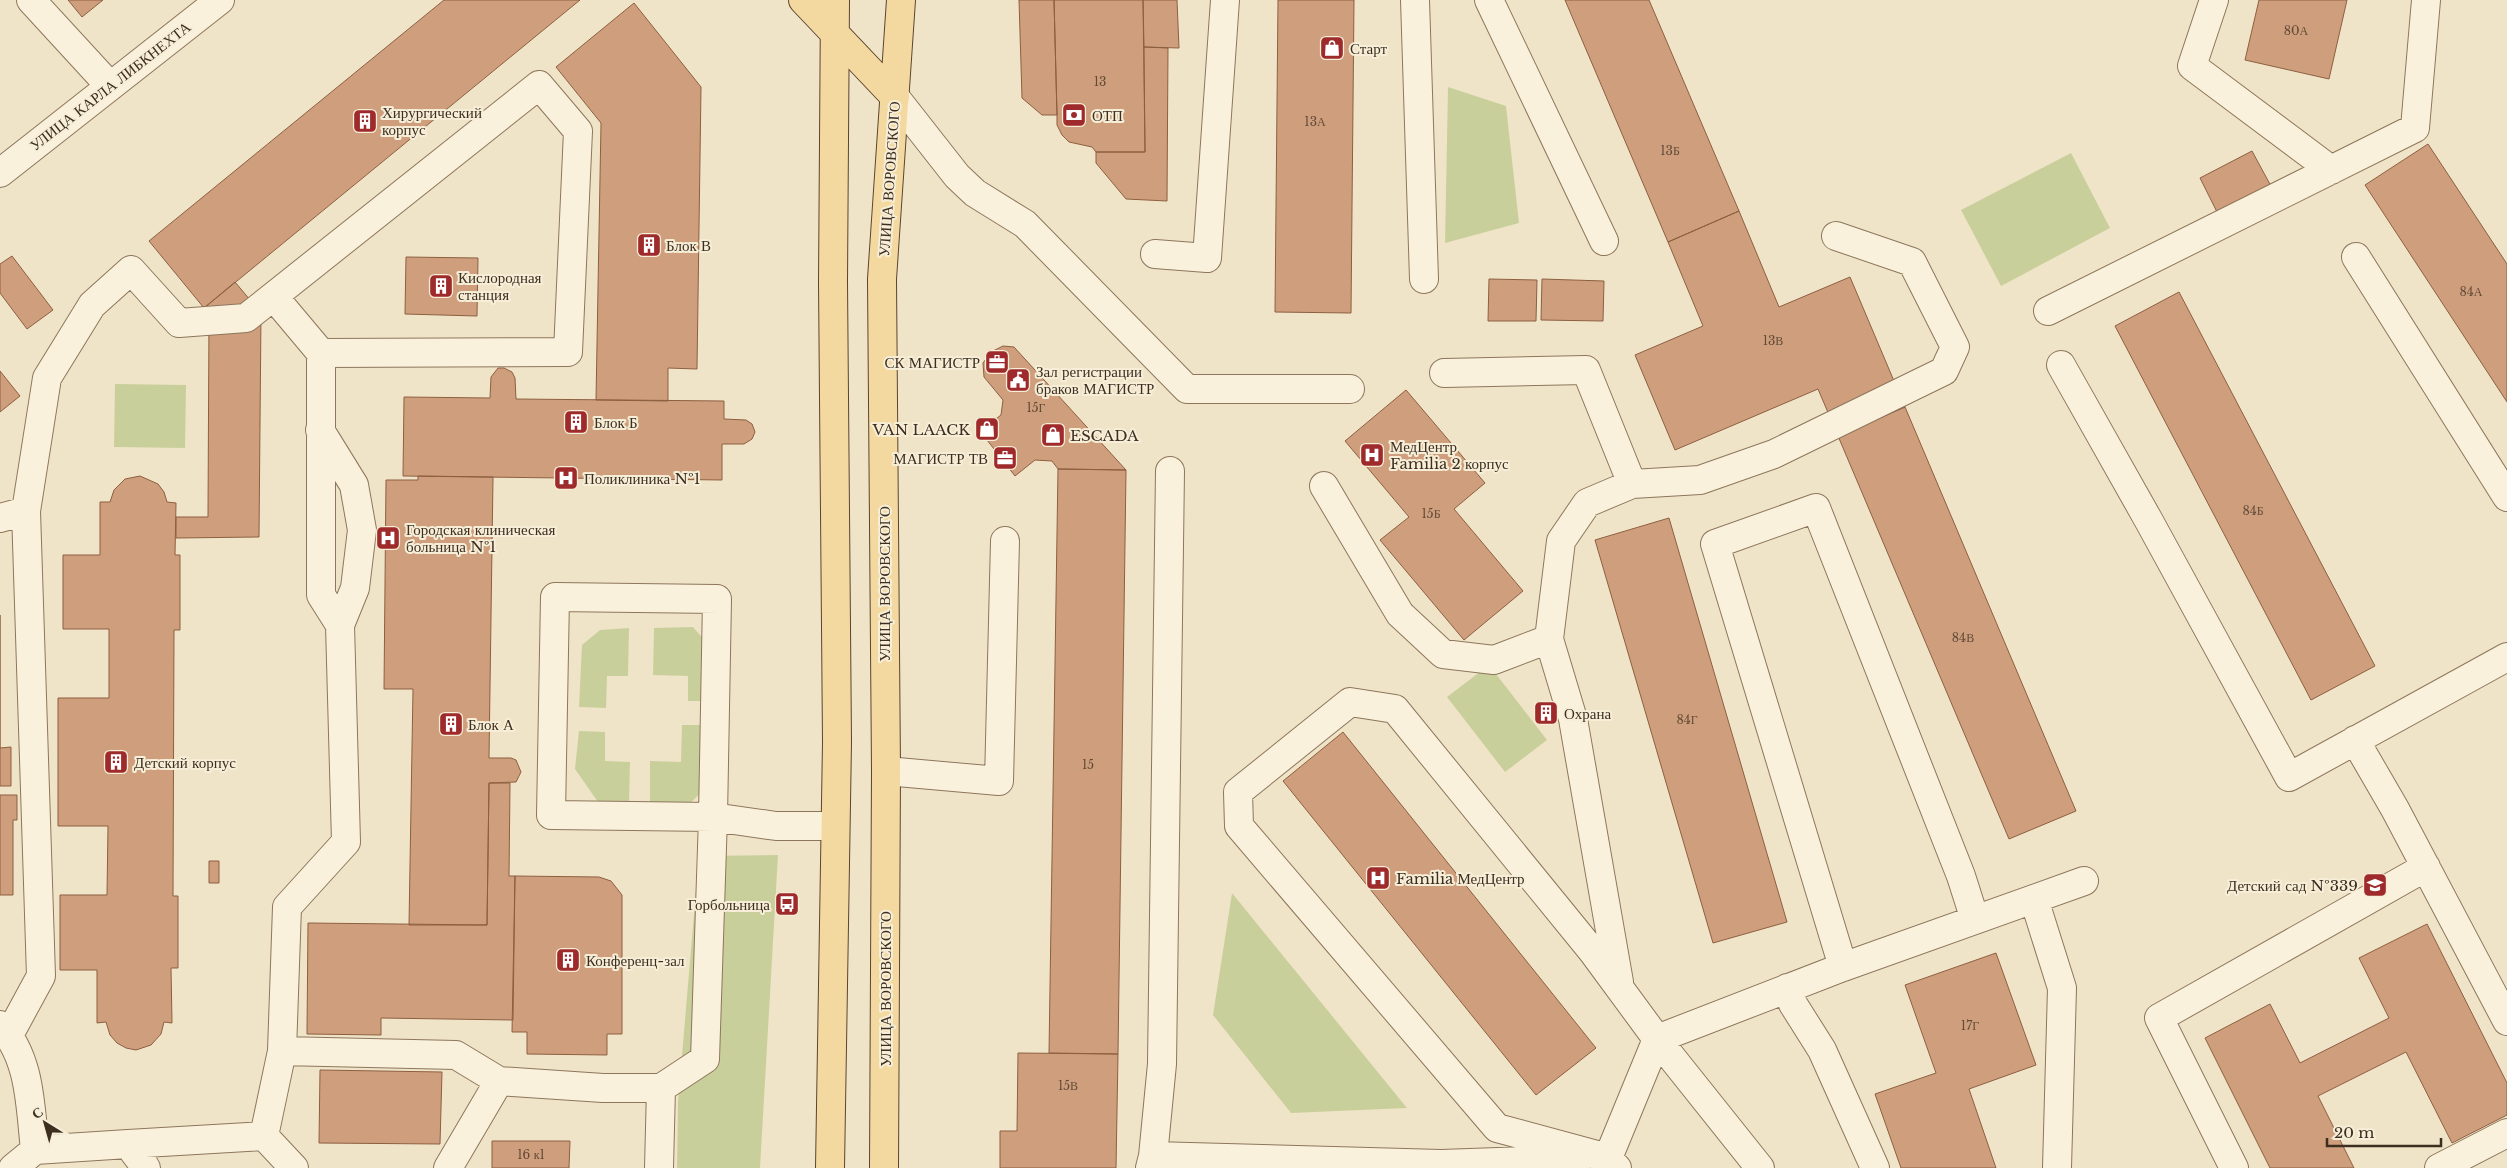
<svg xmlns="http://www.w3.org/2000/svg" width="2507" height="1168" font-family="'Libre Baskerville',serif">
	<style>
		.green { fill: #c9cf9b }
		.building { fill: #cf9f7d; stroke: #8d5f41 }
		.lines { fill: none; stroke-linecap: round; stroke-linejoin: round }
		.minor-casing { stroke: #8d765c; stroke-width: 30 }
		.major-casing { stroke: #5b4430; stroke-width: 30 }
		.minor { stroke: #faf1dc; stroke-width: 28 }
		.major { stroke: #f3d9a0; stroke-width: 28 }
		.labels { text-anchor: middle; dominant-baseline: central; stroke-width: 4; stroke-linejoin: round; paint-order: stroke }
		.number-label { font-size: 12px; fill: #624a37 }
		.poi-label { font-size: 15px; fill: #3d2e20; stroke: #f7eed8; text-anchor: start }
		.street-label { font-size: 15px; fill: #3d2e20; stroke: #f7eed8 }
	</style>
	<rect width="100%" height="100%" fill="#f0e4c8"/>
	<path class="green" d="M1448,87L1506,106L1519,223L1445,243Z
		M2071,153L2110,228L2001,286L1961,210Z
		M115,384L186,385L185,448L114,447Z
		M693,627L706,642L704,701H688V676L653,675L654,628Z
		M629,628L628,676H607L606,708L579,707L582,645L600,630Z
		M1489,665L1547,740L1505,772L1447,697Z
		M682,725H703L705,789L689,804H650V761L681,762Z
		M579,731L605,732V761L630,762L629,804L598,802L575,769Z
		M778,855L760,1168H677L678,1102L699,856Z
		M1232,893L1407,1108L1291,1113L1213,1015Z"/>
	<path class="building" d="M68,0H103L82,17Z
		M444,0H580L204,308L149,241Z
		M1019,0H1054L1057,115H1042L1022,98Z
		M1054,0H1143L1145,152H1096L1092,147L1069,142L1062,135L1057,125V115Z
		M1143,0H1177L1179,48L1144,47Z
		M1278,0H1354L1351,313L1275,312Z
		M1565,0H1649L1739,211L1668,242Z
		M2259,0H2347L2329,79L2245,60Z
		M634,3L701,87L697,369L668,368V401L596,400L601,123L556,67Z
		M1144,47L1168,48L1167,201L1126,199L1096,163V152H1145Z
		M2428,144L2507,264V402L2365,185Z
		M2252,151L2272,188L2219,216L2200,178Z
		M1739,211L1779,307L1850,277L1905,407L1838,436L1818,389L1675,450L1635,355L1703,326L1668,242Z
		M12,256L53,310L27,329L0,293V264Z
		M406,257L478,258L477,316L405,314Z
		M1489,279L1537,280L1536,321H1488Z
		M1542,279L1604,281L1603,321L1541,320Z
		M235,282L261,313L259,537L176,538V517H208L209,315L204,308Z
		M2179,292L2375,666L2311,700L2115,326Z
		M1003,346L1014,347L1126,470L1058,469L1052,461L1035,460L1015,476L980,431L1001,415L1003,400L984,377L983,363L991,352Z
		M498,368H504L512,372L515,378L516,399L724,401V419L746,420L752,424L755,432L752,439L744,444H722V480L403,476L404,397L490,398L491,377Z
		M0,371L20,396L0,412Z
		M1406,390L1485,483L1454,509L1523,591L1464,640L1380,540L1409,517L1345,441Z
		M1905,407L2076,811L2009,839L1838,436Z
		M1058,469L1126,470L1118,1054L1049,1053Z
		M140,476L158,484L164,492L167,502L176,503L175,555H180V630H174L173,896H178V968H171L172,1023L164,1022L161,1034L151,1045L136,1050L126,1048L117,1043L110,1035L106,1022L97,1023V970H60V895H107L108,826H58V698H109V629H63V555H100V502H110L114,490L125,479Z
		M418,476L493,477L489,758H511L516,760L521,772L516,782L489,783L487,925H409L413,689H384L386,480H418Z
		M1669,518L1787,922L1713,943L1595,540Z
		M0,615V748L11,747V786H0Z
		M1551,704L1554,720L1541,722L1538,706Z
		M1343,732L1596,1048L1536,1095L1283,781Z
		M489,783H510L509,876H515L513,1020L381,1018V1035L307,1034L308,923L487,925Z
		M0,795H17V820H13V895H0Z
		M209,861H219V883H209Z
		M515,876L599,877L611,881L622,895V1034H607V1055L527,1054V1032H512Z
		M2427,924L2507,1083V1115L2452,1143L2406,1052L2318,1096L2354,1168H2270L2205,1038L2270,1004L2300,1063L2389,1018L2359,958Z
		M1996,953L2036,1065L1969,1089L1996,1168H1901L1875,1094L1936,1073L1905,985Z
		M1018,1053L1118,1054L1116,1168H1000V1131H1017Z
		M320,1070L442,1072L440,1144L319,1143Z
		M492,1141H570L569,1168H492Z"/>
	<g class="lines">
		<defs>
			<path id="minor" d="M31,0L110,86
				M1415,0L1424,279
				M1489,0L1604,241
				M2214,0L2192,66L2331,170
				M895,97L957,176L975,193L1025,224L1187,389H1350
				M0,173L220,0
				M1155,254L1207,258L1225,0
				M2356,257L2507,497
				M274,297L321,353
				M2048,311L2415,128L2426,0
				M2061,365L2149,521L2289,777L2507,657
				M1444,373L1586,370L1632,484L1700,480L1774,454L1944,371L1955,347L1912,262L1836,236
				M320,430L354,485L362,530L355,588L340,625
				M1324,486L1400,614L1443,654L1494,660L1549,639L1573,719L1619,982
				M0,518L26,511L47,378L92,305L131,270L179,323L246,318L539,85L578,131L568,352L321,353V595L340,625L346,842L287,907L282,1051L264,1136L128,1144
				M555,597L717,599L713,817L551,815Z
				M1549,639L1561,541L1587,503L1632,484
				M2355,740L2395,809L2507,1021
				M886,771L999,781L1005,541
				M2034,899L2062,988L2057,1168
				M1843,967L1715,544L1816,508L1961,876L1975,920
				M1787,988L1793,1004L1822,1050L1875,1168
				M0,1025C31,1059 30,1106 35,1150L128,1144L146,1168
				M9,1035L41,976L26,511
				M282,1051L456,1055L499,1081L603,1088H661L705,1059L713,817L776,826H835
				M264,1136L294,1168
				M1153,1156L1441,1164L1579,1159
				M13,1168L35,1150
				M448,1168L499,1081
				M659,1168L661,1088
				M1150,1168L1153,1156L1162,1064L1170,471
				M1607,1168L1608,1158L1657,1039L1843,967L2084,881
				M1617,1168L1608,1158L1497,1128L1239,826L1238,792L1350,702L1395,709L1593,952L1657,1039L1760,1168
				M2234,1168L2159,1018L2426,867
				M2439,1168L2507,1133"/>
			<path id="major" d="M803,0L895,97
				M830,1168L837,742L833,282L835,0
				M884,1168L886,771L882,279L901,0"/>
		</defs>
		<use href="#minor" class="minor-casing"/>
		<use href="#major" class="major-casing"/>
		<use href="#minor" class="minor"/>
		<use href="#major" class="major"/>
	</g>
	<defs>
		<symbol id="shop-square" viewBox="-11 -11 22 22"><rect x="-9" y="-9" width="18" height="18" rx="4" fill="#9e2a2b" stroke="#f7eed8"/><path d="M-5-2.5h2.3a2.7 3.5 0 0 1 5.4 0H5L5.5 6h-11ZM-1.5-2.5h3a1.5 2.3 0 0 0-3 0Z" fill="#fff"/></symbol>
		<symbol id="bank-square" viewBox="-11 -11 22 22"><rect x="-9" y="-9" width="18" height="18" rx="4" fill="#9e2a2b" stroke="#f7eed8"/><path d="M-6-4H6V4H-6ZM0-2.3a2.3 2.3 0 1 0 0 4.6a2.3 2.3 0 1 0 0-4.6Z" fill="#fff"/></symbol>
		<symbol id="building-square" viewBox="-11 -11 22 22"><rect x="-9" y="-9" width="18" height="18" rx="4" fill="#9e2a2b" stroke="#f7eed8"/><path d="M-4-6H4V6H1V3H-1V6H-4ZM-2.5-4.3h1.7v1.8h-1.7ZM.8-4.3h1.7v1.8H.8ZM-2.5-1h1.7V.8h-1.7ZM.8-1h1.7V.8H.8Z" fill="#fff"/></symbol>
		<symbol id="office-square" viewBox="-11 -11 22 22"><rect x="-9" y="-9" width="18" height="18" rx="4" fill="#9e2a2b" stroke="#f7eed8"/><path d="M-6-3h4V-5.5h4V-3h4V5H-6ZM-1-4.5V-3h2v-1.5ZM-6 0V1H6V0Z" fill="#fff"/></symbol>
		<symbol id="civic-square" viewBox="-11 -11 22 22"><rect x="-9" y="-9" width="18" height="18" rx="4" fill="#9e2a2b" stroke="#f7eed8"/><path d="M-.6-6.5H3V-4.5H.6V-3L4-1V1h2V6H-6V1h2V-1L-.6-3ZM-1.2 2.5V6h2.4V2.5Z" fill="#fff"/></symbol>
		<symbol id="hospital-square" viewBox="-11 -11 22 22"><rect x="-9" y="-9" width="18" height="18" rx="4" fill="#9e2a2b" stroke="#f7eed8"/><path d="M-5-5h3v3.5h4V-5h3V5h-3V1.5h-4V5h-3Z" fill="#fff"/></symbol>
		<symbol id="school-square" viewBox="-11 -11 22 22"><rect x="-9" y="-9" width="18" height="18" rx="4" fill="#9e2a2b" stroke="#f7eed8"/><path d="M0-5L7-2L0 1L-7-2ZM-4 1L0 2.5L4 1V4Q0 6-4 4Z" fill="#fff"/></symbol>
		<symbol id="bus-square" viewBox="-11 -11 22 22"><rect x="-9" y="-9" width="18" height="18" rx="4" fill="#9e2a2b" stroke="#f7eed8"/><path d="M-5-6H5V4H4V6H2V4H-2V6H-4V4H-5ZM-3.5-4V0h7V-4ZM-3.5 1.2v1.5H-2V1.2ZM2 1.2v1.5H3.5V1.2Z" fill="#fff"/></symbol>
	</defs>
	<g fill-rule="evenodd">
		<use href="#shop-square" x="1318" y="34" width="28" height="28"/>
		<use href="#bank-square" x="1060" y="101" width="28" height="28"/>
		<use href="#building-square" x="351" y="107" width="28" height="28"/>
		<use href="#building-square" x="635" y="231" width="28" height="28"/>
		<use href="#building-square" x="427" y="272" width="28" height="28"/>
		<use href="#office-square" x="983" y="348" width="28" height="28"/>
		<use href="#civic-square" x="1004" y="366" width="28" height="28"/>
		<use href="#building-square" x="562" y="408" width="28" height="28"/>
		<use href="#shop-square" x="973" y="415" width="28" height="28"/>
		<use href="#shop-square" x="1039" y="421" width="28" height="28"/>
		<use href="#hospital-square" x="1358" y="441" width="28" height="28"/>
		<use href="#office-square" x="991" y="444" width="28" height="28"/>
		<use href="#hospital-square" x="552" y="464" width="28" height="28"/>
		<use href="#hospital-square" x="374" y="524" width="28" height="28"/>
		<use href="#building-square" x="1532" y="699" width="28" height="28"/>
		<use href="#building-square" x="437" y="710" width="28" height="28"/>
		<use href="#building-square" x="102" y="748" width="28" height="28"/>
		<use href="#hospital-square" x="1364" y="864" width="28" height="28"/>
		<use href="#school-square" x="2361" y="871" width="28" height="28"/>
		<use href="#bus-square" x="773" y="890" width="28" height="28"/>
		<use href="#building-square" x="554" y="946" width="28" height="28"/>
	</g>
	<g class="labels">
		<g class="number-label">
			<text x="2296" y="30">80А</text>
			<text x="1100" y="81">13</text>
			<text x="1315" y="121">13А</text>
			<text x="1670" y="150">13Б</text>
			<text x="2471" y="291">84А</text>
			<text x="1773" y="340">13В</text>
			<text x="1036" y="407">15Г</text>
			<text x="2253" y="510">84Б</text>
			<text x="1431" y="513">15Б</text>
			<text x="1963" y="637">84В</text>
			<text x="1687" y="719">84Г</text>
			<text x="1088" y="764">15</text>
			<text x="1970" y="1025">17Г</text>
			<text x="1068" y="1085">15В</text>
			<text x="531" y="1154">16 к1</text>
		</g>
		<g class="poi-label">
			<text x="1350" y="48">Старт</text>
			<text x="382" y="112">Хирургический<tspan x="382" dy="17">корпус</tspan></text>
			<text x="1092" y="115">ОТП</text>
			<text x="666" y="245">Блок В</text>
			<text x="458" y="277">Кислородная<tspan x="458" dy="17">станция</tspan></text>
			<text x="980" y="362" text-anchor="end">СК МАГИСТР</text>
			<text x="1036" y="371">Зал регистрации<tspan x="1036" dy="17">браков МАГИСТР</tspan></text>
			<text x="594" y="422">Блок Б</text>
			<text x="970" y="429" text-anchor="end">VAN LAACK</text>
			<text x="1070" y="435">ESCADA</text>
			<text x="1390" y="446">МедЦентр<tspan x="1390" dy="17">Familia 2 корпус</tspan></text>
			<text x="988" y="458" text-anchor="end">МАГИСТР ТВ</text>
			<text x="584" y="478">Поликлиника №1</text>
			<text x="406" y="529">Городская клиническая<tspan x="406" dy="17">больница №1</tspan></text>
			<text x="1564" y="713">Охрана</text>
			<text x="468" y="724">Блок А</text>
			<text x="134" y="762">Детский корпус</text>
			<text x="1396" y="878">Familia МедЦентр</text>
			<text x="2358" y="885" text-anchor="end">Детский сад №339</text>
			<text x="770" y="904" text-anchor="end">Горбольница</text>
			<text x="586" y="960">Конференц-зал</text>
		</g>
		<g class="street-label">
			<text transform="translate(110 86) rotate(-38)">УЛИЦА КАРЛА ЛИБКНЕХТА</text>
			<text transform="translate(889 179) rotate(-86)">УЛИЦА ВОРОВСКОГО</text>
			<text transform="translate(884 584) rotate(-90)">УЛИЦА ВОРОВСКОГО</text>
			<text transform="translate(885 989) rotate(-90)">УЛИЦА ВОРОВСКОГО</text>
		</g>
	</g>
	<g transform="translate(45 1123) rotate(323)" stroke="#f7eed8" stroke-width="4" paint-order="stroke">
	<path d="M0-4L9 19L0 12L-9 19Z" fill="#3d2e20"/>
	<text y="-8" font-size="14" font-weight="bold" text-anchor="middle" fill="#3d2e20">С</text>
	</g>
	<path d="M2327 1138v8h114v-8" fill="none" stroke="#3d2e20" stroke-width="2.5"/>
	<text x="2334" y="1138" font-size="15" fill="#3d2e20" stroke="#f7eed8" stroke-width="4" paint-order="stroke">20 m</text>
</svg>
